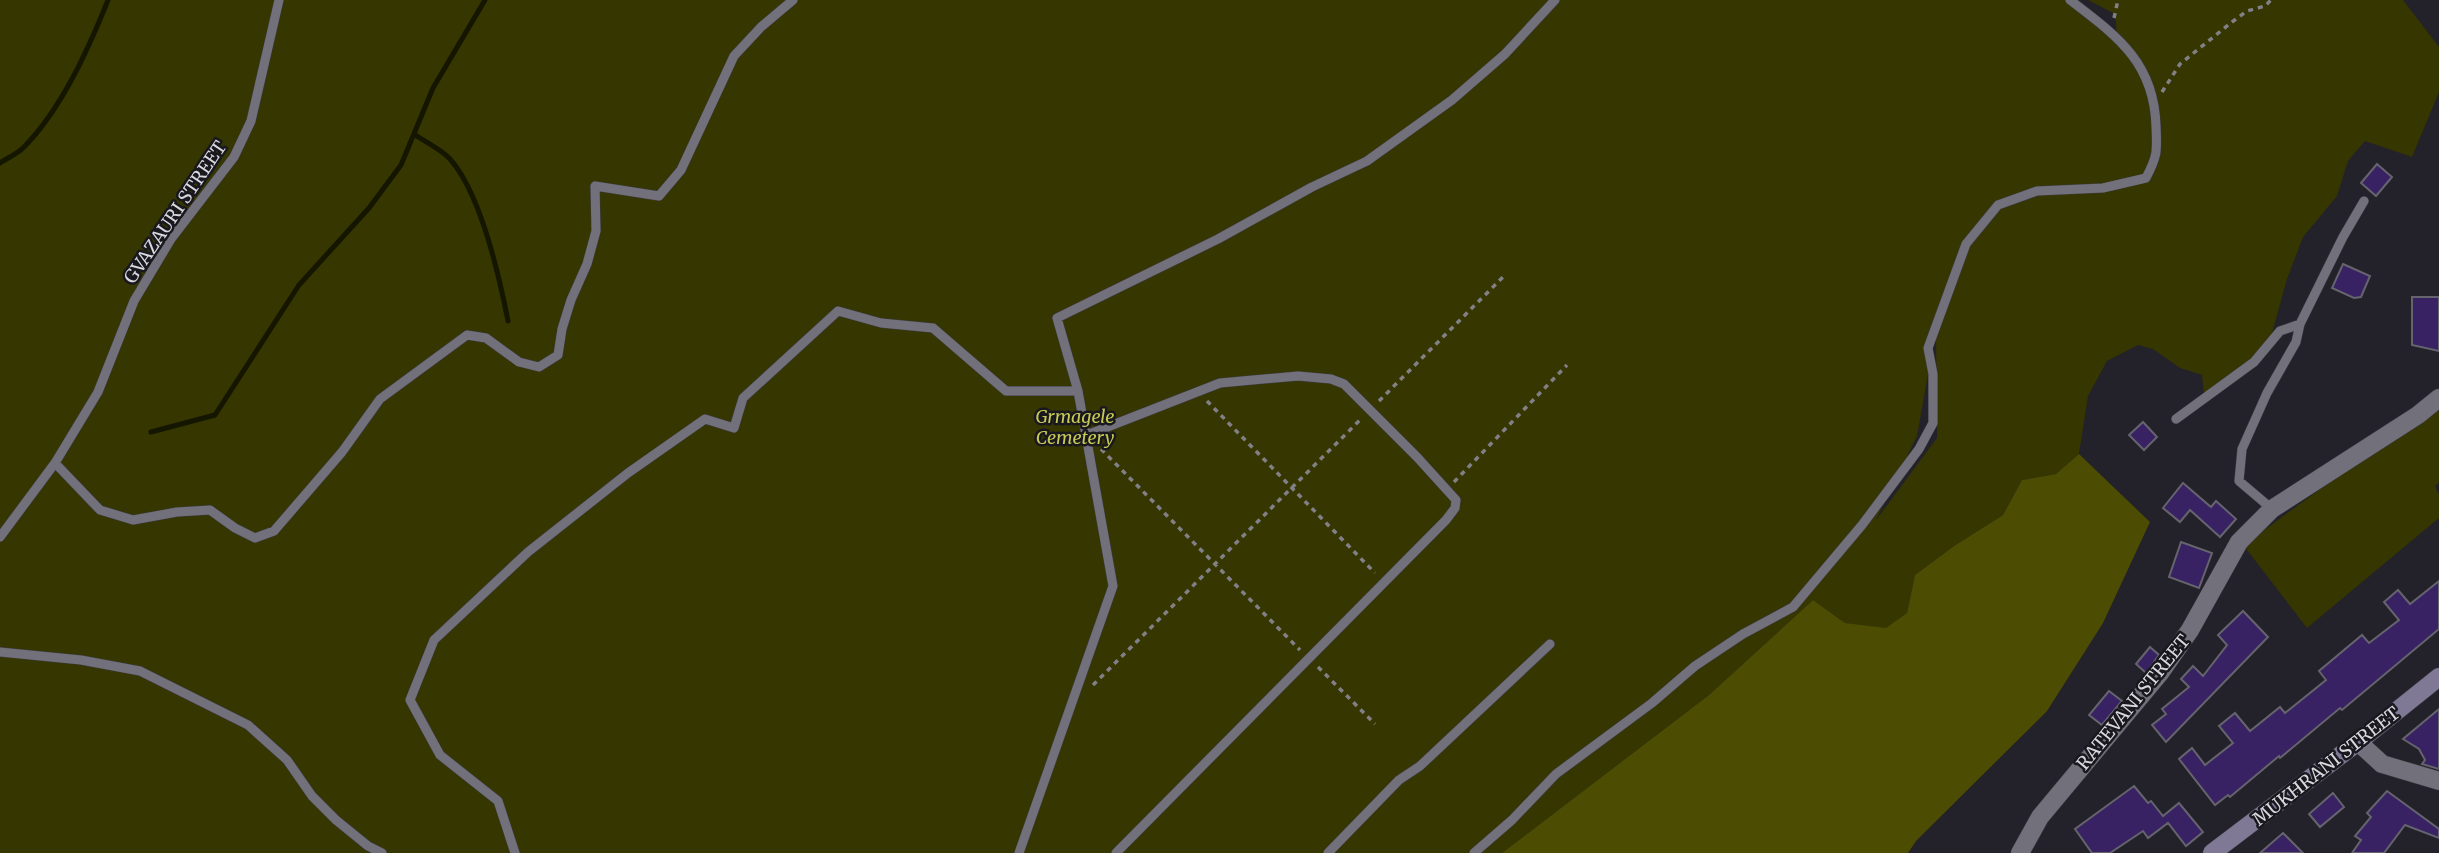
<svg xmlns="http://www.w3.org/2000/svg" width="2439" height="853" font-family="Merriweather,serif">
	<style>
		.green { fill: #363600; fill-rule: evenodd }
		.forest { fill: #4c4d02 }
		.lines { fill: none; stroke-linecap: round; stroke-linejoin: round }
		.stream { stroke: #151600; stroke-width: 5 }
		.building { fill: #382264; stroke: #65646d; stroke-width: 2 }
		.lane-casing { stroke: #3d3b43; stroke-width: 10 }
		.street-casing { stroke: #3d3b43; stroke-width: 19 }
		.secondary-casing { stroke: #3d3b43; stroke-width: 19 }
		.path { stroke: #828087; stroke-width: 3.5; stroke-dasharray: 5 5; stroke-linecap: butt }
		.lane { stroke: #72707a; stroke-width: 9 }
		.street { stroke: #72707a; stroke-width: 18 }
		.secondary { stroke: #7f7995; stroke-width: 18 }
		.labels { text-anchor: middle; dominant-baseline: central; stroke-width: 5; stroke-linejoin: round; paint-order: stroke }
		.street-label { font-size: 18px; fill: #d9d8de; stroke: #19181f }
		.park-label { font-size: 18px; font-style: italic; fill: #c7ca55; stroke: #19181f }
	</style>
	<rect width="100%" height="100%" fill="#232129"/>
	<path class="green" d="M0,0H2076L2117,36L2115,14L2088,0H2403L2439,47V92L2412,157L2365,141L2348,161L2337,196L2303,237L2287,279L2272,333L2252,359L2204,394L2202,375L2180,368L2153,349L2138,345L2107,361L2088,396L2079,454L2056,474L2022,480L2003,515L1954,546L1915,575L1907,613L1886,629L1845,623L1813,600L1709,695L1502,853H0ZM1936,330L1937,438L1876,520L1917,436Z
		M2439,402V482L2435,486L2439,495V518L2307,628L2244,546C2308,496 2375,451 2439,402Z"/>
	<path class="forest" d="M2079,454L2150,522L2103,623L2047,711L1916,841L1908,853H1502L1709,695L1813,600L1845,623L1886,628L1907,613L1915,575L1954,546L2003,515L2022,480L2056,474Z"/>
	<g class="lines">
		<path class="stream" d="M414,134C425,142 441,149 450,159C480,193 499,275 508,321
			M0,163C7,158 17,154 23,148C61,110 88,50 108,0
			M151,432L215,415L299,285L369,208L401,165L433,88L485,0"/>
	</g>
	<path class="building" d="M2377,164L2392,177L2376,196L2361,183Z
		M2343,264L2370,276L2361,297L2354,298L2332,288Z
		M2412,297H2439V351L2412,345Z
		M2143,422L2157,437L2144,450L2129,435Z
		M2183,483L2211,507L2216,501L2236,519L2220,537L2190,510L2180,522L2163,508Z
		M2181,542L2212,553L2199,588L2169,577Z
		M2439,581V629L2342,710L2340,708L2280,758L2279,756L2230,797L2228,795L2215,805L2179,759L2192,748L2205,765L2233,743L2219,726L2235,713L2250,731L2280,707L2285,713L2326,680L2319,671L2362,635L2369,643L2399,620L2384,602L2398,590L2410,604Z
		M2243,611L2268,637L2166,742L2152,725L2166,714L2162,709L2189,687L2181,679L2193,666L2203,676L2227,645L2218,635Z
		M2150,647L2159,655L2146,673L2136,664Z
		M2109,691L2122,701L2102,725L2089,715Z
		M2439,709V769L2422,764L2425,760L2419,749L2403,739Z
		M2134,786L2148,803L2151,801L2163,816L2179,803L2203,832L2186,846L2168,823L2148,838L2143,831L2110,853H2092L2075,829Z
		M2387,791L2439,829V838L2405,825L2384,853H2352L2361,840L2355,836L2371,817L2367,813Z
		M2333,793L2344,807L2320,827L2309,814Z
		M2283,833L2303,853H2260Z"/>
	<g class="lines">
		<defs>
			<path id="lane" d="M2176,419L2254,362L2280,331L2300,324
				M1087,435L1220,383L1298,376L1331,379L1344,384L1417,457L1456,500L1455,508L1446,520L1116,853
				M55,463L100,510L133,520L177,512L210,510L235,528L255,538L274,531L342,452L380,399L467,335L486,338L519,362L539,367L558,355L562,329L571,300L587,264L596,231L595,186L659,196L681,170L734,56L761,27L793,0
				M2272,509L2239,481L2242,449L2267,393L2296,342L2300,324L2343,237L2364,201
				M0,537L55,463L98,392L134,301L171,239L234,157L251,121L279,0
				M0,652L81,660L140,671L248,725L287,760L312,796L336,820L368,846L382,853
				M515,853L498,801L440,755L410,700L434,640L528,552L628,473L705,419L734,428L743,398L838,311L881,323L933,328L1006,391H1078
				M1019,853L1113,586L1078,391L1057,318L1218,239L1312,187L1367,161L1452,100L1505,54L1555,0
				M1328,853L1399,780L1420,766L1550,644
				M1474,853L1512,820L1556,774L1652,703L1695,666L1743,634L1793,607L1862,525L1919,449L1933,423V374L1928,348L1966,244L1998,205L2037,191L2103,188L2146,178C2158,155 2157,151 2156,126C2154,62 2117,36 2070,0"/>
			<path id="street" d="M2358,742L2382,764L2439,781
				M2020,853L2040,817L2160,673L2190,630L2239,542L2272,509L2418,415L2439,398"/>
			<path id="secondary" d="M2212,853L2358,742L2439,677"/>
		</defs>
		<use href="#lane" class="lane-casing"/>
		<use href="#street" class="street-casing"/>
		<use href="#secondary" class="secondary-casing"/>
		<path class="path" d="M2114,18L2118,0
			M2162,92L2180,64L2232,22L2247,11L2265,6L2271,0
			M1207,401L1375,573
			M1379,401L1504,276
			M1101,449L1300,650
			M1454,482L1567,365
			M1318,667L1375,724
			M1093,685L1361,419"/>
		<use href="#lane" class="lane"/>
		<use href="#street" class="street"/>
		<use href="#secondary" class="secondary"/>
	</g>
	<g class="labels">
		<g class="street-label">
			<text transform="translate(175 212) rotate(-56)">GVAZAURI STREET</text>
			<text transform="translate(2133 702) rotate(-51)">RATEVANI STREET</text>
			<text transform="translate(2326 766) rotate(-38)">MUKHRANI STREET</text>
		</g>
		<g class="park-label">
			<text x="1075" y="416">Grmagele<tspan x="1075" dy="21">Cemetery</tspan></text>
		</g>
	</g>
</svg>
